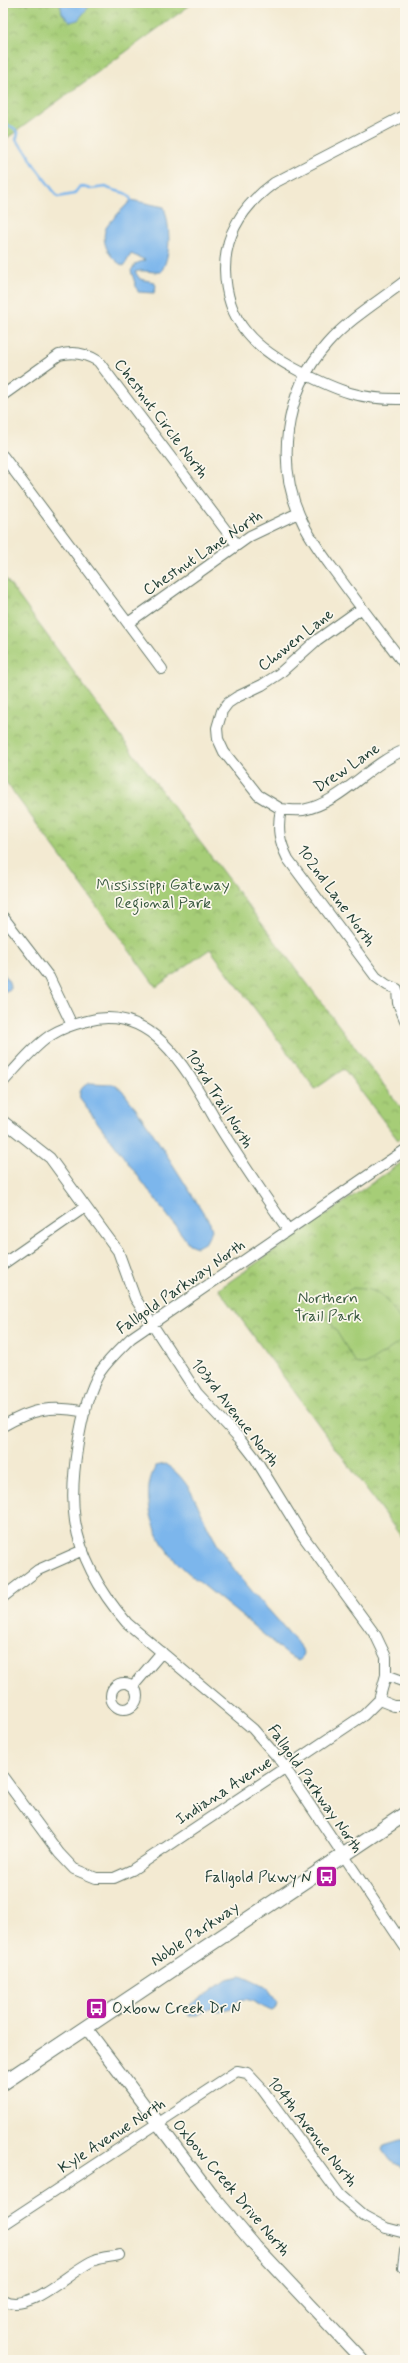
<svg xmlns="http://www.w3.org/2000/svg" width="408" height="2363" font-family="Mynerve,sans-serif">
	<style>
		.park { fill: url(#park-crowns); stroke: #628556 }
		.garden { fill: #a6cd77; stroke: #628556 }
		.water { fill: #7bb6ec; stroke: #4d7a90 }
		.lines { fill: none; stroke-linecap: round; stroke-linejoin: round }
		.stream { stroke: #7bb6ec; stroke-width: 2.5 }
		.minor-casing { stroke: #697a6b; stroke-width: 12 }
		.tertiary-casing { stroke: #697a6b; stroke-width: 14 }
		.secondary-casing { stroke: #697a6b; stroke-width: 16 }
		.minor { stroke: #fff; stroke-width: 10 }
		.tertiary { stroke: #fff; stroke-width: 12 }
		.secondary { stroke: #fff; stroke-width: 14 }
		.labels { text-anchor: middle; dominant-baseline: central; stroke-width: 3.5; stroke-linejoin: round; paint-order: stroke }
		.street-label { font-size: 16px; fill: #1f3d34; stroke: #fbf7ec }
		.park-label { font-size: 16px; fill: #3a5a41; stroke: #fbf7ec }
		.poi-label { font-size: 16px; fill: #1f3d34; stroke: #fbf7ec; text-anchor: end }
	</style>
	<defs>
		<pattern id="park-crowns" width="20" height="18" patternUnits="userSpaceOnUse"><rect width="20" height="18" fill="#a6cd77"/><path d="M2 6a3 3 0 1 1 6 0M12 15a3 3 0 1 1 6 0" fill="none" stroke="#87a862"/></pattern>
	</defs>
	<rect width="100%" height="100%" fill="#fbf7ec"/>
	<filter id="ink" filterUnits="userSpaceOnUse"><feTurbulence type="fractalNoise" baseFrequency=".025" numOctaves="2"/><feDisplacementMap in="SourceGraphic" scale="8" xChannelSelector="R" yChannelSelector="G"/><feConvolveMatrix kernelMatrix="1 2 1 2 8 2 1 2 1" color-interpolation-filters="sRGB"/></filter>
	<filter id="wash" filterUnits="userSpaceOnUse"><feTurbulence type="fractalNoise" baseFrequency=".012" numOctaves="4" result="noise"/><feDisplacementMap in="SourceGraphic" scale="16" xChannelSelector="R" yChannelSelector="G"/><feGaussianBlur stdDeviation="0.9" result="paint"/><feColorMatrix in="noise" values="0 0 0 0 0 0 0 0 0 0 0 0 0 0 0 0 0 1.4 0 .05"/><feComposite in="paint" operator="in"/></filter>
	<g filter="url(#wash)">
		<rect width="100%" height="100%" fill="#f3ead2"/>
		<path class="park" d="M3,3H193L3,141Z
			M3,575L135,756L405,1113V1135L398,1140L344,1069L315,1089L210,949L156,987L3,778Z
			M405,1160V1542L219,1289Z"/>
		<path class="garden" d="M353,1288C360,1289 370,1289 375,1292C390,1300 405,1323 405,1339L365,1365L356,1363L322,1308Z"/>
		<path class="water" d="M60,3H92L78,20L70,22L62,13Z
			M131,200L164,207C170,226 172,254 161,272C153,273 142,269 135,272L140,279L154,282L156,286L154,293L138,292L131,271L135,264L145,260L131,254L124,266C110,260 100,242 106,228C109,222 126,206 131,200Z
			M3,972L9,982L11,989L3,992Z
			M90,1083L113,1084L122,1090L149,1127L210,1223L212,1230L206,1242L197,1247L189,1244L80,1099C78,1091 83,1085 90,1083Z
			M165,1464C191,1480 197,1506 210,1531C233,1577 271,1609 302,1649L303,1653L301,1659L298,1661L288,1655C263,1634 238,1613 213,1593C197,1580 178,1566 166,1549C151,1527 141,1490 156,1466Z
			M241,1976L268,1988L277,2003L275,2009L272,2011C257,2006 243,1989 231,2008L219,2011L211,2007L198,2015H189L188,2010L191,2005L227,1979Z
			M400,2140H405V2169L391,2161L382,2149L384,2145Z"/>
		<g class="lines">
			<path class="stream" d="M3,123L14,128L18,134L16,140L27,152L34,165L58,197L74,194L80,186L90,189L106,187C114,193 127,189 131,200"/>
		</g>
	</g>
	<g filter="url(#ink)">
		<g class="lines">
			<defs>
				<path id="minor" d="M405,281C379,301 349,319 327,344C284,392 274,467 304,525C314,545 328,562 341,580C362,609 384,637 405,665
					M3,395L59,355C73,351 85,353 98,361L237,545
					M402,399C361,400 338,391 301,372C256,349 226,324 225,269C225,232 245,204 274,183L405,115
					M3,456L162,669
					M362,608L317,640L279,674L262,685L237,697L228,703L222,711L217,728L218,739L224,752L258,795L281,809C277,828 279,841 288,859L376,977L387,985L397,989L398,1003L405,1020
					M128,623L250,536L298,513
					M281,809C288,810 296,811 303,810C343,802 368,764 405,750
					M3,917L49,977L72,1025
					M3,1082C18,1066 33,1047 51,1035C62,1028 75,1024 87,1021C156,1002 191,1078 219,1126C241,1162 265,1196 288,1230
					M3,1121L50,1158L104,1232L118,1251L135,1298L197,1393L241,1440L255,1458L303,1536L376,1636L386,1657V1675L379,1700L364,1715L132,1870L114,1878H96L74,1869L59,1853L3,1777
					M405,1150L131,1338C120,1349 109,1359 100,1372C80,1405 69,1483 75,1521C81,1560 102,1594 127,1623L253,1729L279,1759L405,1947
					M3,1264L85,1207
					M3,1426C32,1409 51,1405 85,1412
					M3,1597L38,1570L83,1550
					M386,1675L405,1682
					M111 1696a13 13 0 1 1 26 0a13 13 0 1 1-26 0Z
					M133,1686L162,1652
					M379,1700L394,1706H405
					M3,2225L237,2071L247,2073L262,2089L340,2195L364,2216L386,2228L405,2233
					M403,2267L405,2251
					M3,2300C30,2315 71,2269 95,2260C102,2257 112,2257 119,2255"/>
				<path id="tertiary" d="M86,2028L211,2194L255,2246L362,2360"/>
				<path id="secondary" d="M3,2083L405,1814"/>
			</defs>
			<use href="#minor" class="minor-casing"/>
			<use href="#tertiary" class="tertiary-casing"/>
			<use href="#secondary" class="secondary-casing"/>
			<use href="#minor" class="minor"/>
			<use href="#tertiary" class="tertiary"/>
			<use href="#secondary" class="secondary"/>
		</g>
	</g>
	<defs>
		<symbol id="bus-square" viewBox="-11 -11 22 22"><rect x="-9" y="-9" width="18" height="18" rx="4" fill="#b5179e" stroke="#fbf7ec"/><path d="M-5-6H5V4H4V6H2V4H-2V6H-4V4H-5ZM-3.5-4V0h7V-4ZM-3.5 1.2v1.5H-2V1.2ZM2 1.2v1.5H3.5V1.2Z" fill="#fff"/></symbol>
	</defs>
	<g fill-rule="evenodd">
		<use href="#bus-square" x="314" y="1864" width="25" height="25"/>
		<use href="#bus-square" x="84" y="1996" width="25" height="25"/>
	</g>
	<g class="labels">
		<g class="street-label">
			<text transform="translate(161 419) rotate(53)">Chestnut Circle North</text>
			<text transform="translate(203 553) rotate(-34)">Chestnut Lane North</text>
			<text transform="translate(296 640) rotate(-38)">Chowen Lane</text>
			<text transform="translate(347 768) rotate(-34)">Drew Lane</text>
			<text transform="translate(336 896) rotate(54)">102nd Lane North</text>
			<text transform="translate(219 1099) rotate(58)">103rd Trail North</text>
			<text transform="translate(181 1287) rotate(-35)">Fallgold Parkway North</text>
			<text transform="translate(235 1413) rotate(52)">103rd Avenue North</text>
			<text transform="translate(315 1789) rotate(55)">Fallgold Parkway North</text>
			<text transform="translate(224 1791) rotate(-33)">Indiana Avenue</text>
			<text transform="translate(195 1934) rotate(-34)">Noble Parkway</text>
			<text transform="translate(312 2132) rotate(52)">104th Avenue North</text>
			<text transform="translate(112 2136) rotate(-33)">Kyle Avenue North</text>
			<text transform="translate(231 2188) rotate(50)">Oxbow Creek Drive North</text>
		</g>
		<g class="park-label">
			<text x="163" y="885">Mississippi Gateway<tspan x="163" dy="18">Regional Park</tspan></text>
			<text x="328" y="1298">Northern<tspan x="328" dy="18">Trail Park</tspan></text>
		</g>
		<g class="poi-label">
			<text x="312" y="1877">Fallgold Pkwy N</text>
			<text x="112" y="2008" text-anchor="start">Oxbow Creek Dr N</text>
		</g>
	</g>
	<rect width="408" height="2363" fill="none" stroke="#fbf7ec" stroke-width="16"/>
</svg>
